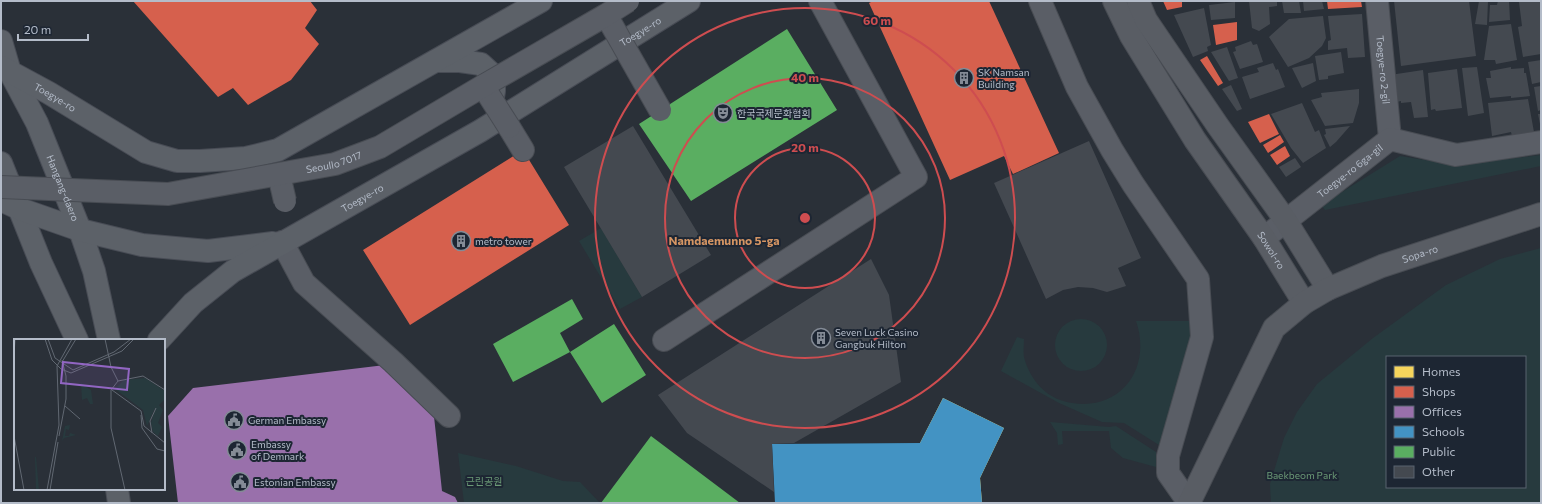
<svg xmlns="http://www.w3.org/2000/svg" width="1542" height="504" font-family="Commissioner,'Noto Sans KR',sans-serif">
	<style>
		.green { fill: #273a3e; fill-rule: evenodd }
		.homes { fill: #f6d55c }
		.shops { fill: #d6604d }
		.offices { fill: #9970ab }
		.schools { fill: #4393c3 }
		.public { fill: #5aae61 }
		.building { fill: #444950 }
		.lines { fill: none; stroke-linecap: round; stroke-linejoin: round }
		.street-casing { stroke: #484c53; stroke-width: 24 }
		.secondary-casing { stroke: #484c53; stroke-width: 24 }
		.primary-casing { stroke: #484c55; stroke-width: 24 }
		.street { stroke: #5a5e66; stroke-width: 22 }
		.secondary { stroke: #595d64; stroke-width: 22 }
		.primary { stroke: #5c6168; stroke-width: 22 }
		.street-bridge-casing { stroke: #484c53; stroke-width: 24; stroke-linecap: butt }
		.street-bridge { stroke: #5a5e66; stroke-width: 22 }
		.ring { fill: none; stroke: #ce4d50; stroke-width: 2 }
		.labels { text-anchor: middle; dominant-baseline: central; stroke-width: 4; stroke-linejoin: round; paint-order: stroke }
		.street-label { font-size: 10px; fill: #b4bcc9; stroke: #1d2633 }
		.poi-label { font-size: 10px; fill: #b4bcc9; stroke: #1d2633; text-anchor: start }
		.park-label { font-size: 10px; fill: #6b9a76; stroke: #1d2633 }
		.quarter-label { font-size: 12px; font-weight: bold; fill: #d59563; stroke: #1d2633 }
		.inset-road { fill: none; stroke: #616872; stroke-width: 1 }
		.view { fill: #9266c3; fill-opacity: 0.15; stroke: #9266c3; stroke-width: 2 }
		.inset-edge { fill: none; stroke: #b4bcc9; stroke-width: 2 }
		.centre { fill: #ce4d50; stroke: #1d2633; stroke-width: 2 }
		.ring-label { font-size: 12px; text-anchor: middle; font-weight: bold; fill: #ce4d50; stroke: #1d2633; stroke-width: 4; stroke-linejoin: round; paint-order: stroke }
	</style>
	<rect width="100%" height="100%" fill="#2a3038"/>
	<path class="green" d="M1541,155V166L1325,210L1321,205L1400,156L1456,165Z
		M601,228L642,297L620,309L579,241Z
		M1541,248V503H1271L1270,484L1284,438L1297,412L1317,384L1373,338L1446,285L1500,259ZM1387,357H1525V487H1387Z
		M1055 345a26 26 0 1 1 52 0a26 26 0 1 1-52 0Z
		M1136,321H1189L1192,344L1159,445L1124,423L1102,422L1059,403L1001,371L1017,337L1024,339C1024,345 1023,352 1024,357C1026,366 1031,375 1036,382C1045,394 1058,401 1072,403C1122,411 1152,367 1136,321Z
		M1050,422L1109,427L1116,426L1156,452V467L1123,458L1111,448L1109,431H1062L1063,444L1058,445L1057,433Z
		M458,453L516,466L563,481L580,482L600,503H464Z"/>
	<path class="homes" d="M943,398L1004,428L980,478L982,503H915L912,470L920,443Z"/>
	<path class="shops" d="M133,1H310L317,10L305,28L319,44L291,80L248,105L233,88L218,97Z
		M873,1H989L1059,153L1013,174L1004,156L950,180L869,3Z
		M1163,1H1182V7L1167,10Z
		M1327,1H1361L1362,7L1328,9Z
		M1237,22V40L1216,45L1213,25Z
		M1207,56L1223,83L1218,86L1200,60Z
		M1269,114L1279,134L1260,143L1248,122Z
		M1280,135L1284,142L1268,153L1263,145Z
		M1285,146L1290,156L1277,165L1270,155Z
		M523,150L569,225L410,325L363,250Z"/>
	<path class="offices" d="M385,365L433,407L442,491L455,497L458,503H178L168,416L193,388Z"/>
	<path class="schools" d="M943,398L1004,428L980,478L982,503H775L772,444L920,443Z"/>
	<path class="public" d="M787,29L837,110L691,201L639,124Z
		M572,299L583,319L560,333L570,352L513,382L493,344Z
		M614,324L646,375L602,403L570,352Z
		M651,436L740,503H601Z"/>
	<path class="building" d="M1249,1H1277V6L1269,7L1270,24L1259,31L1252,28Z
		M1282,1H1299L1301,13H1284Z
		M1303,1H1322L1324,9L1304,11Z
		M1394,1H1469L1476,56L1401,66Z
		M1479,1H1488L1487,25L1475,24Z
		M1498,1H1509L1510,20L1489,22L1490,5H1497Z
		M1526,1H1541V54L1523,57L1518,27L1522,26L1519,2Z
		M1235,2V18L1211,20L1209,5Z
		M1204,8L1211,45L1207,47L1208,51L1193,57L1174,15Z
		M1362,14L1365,57L1348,58L1347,48L1328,50V41L1331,40L1328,16Z
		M1323,16L1326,38L1322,46L1309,58L1288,67L1269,37L1289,19Z
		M1511,24L1517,60L1496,64L1495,60H1484L1489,26Z
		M1251,41L1253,45L1257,44L1263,62L1240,69L1233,52L1236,51L1235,47Z
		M1227,47L1238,78L1229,81L1211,52Z
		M1341,52L1344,73L1328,76V79L1319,80L1315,56Z
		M1541,60V82L1532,84L1528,62Z
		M1273,63L1276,70L1278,69L1285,87L1250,99L1242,77L1259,72L1257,68Z
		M1313,63L1316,81L1302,88L1292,68Z
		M1477,67L1484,113L1468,116L1462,68Z
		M1511,67V69L1524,68V73H1526L1530,96L1511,98V96L1490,98L1486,78H1491L1490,71Z
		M1457,69L1462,108L1436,111L1435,109L1431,110L1428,73Z
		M1423,70L1428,117L1414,118L1411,102L1401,103V101L1392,103L1390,75Z
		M1231,85L1242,109L1237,111L1222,89Z
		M1541,86V110L1538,111L1534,87Z
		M1359,89V103L1353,123L1325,126L1311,100L1322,97L1321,93Z
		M1528,99L1534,132L1512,136L1511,132L1492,136L1488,103Z
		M1302,103L1315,132L1319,130L1326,148L1303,163L1291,148L1271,114Z
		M1538,114H1541V124H1540Z
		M633,126L711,255L642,297L564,167Z
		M1350,126L1336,142L1330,147L1324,135L1326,134L1325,129Z
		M1089,141L1141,258L1118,268L1126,286L1107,292L1093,288L1078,287L1063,290L1046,299L994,183Z
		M1295,158L1301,167L1286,177L1279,167Z
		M871,259L889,295L901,382L794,443L772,444L774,492L687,433L658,395Z"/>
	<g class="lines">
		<defs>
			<g id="street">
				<path d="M1040,1L1077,87L1112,150L1133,184L1198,279L1202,337L1168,456V473L1189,503"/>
				<path id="s1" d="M1377,1L1390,139"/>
				<path d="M509,127L523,150"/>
				<path id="s2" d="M1264,238L1390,139L1456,155L1541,142"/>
				<path d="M282,242L304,283L393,362L449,416"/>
				<path d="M664,340L916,177L820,1"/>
			</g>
			<g id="secondary">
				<path id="s3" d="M1114,1L1131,36L1195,140L1264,238L1304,303"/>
				<path d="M1138,1L1146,20L1218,126L1286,221L1328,289"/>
				<path id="s4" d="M1189,503L1274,328L1304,303L1328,289L1382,266L1541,214"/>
			</g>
			<g id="primary">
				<path id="s5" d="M1,41L10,72L37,123L80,230L94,271L109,340"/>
				<path d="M436,61H460L481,64L494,76V91L493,97"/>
				<path id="s6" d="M1,67L49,93L146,152L177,161H200L246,158L278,150L541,1"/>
				<path d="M1,163L41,263L77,340"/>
				<path d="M1,200L20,209L80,230L142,245L208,251L273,243"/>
				<path id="s7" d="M159,340L193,303L233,271L480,131L689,1"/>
				<path d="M117,489L119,503"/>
			</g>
		</defs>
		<use href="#street" class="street-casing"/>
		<use href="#secondary" class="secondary-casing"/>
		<use href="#primary" class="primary-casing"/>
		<use href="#street" class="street"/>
		<use href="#secondary" class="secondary"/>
		<use href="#primary" class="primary"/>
		<defs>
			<g id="street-bridge">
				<path d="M606,15L660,110"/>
				<path d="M483,86L509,127"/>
				<path d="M279,175L285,201"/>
				<path id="s8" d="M1,187L168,194L335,164L380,147L483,86L606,15L628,1"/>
			</g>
		</defs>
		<use href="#street-bridge" class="street-bridge-casing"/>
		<use href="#street-bridge" class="street-bridge"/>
	</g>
	<g class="ring">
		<circle cx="805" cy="218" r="70"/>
		<circle cx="805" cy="218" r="140"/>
		<circle cx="805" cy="218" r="210"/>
	</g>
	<defs>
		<symbol id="building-ring" viewBox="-11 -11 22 22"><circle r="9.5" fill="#1d2633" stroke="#848b96" stroke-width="1.5"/><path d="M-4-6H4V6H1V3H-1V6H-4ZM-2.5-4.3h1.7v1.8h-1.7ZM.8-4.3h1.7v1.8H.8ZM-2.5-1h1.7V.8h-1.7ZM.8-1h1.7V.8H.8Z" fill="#848b96"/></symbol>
		<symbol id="theatre-ring" viewBox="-11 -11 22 22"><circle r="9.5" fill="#1d2633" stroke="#848b96" stroke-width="1.5"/><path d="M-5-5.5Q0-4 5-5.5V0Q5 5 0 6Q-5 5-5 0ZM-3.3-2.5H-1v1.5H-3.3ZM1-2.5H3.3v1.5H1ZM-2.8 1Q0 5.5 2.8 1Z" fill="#848b96"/></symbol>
		<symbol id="civic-ring" viewBox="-11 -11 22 22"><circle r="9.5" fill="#1d2633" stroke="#848b96" stroke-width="1.5"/><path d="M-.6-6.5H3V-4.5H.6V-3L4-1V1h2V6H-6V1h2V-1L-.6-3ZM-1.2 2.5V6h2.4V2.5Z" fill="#848b96"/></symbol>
	</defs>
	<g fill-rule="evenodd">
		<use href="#building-ring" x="953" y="67" width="22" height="22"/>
		<use href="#theatre-ring" x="712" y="102" width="22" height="22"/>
		<use href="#building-ring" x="450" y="230" width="22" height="22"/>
		<use href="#building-ring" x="810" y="327" width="22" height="22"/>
		<use href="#civic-ring" x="223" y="409" width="22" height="22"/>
		<use href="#civic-ring" x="226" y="439" width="22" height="22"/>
		<use href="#civic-ring" x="229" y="471" width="22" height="22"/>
	</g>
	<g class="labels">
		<g class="street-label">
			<text stroke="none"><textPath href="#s7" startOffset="574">Toegye-ro</textPath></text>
			<text stroke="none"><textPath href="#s1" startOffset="69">Toegye-ro 2-gil</textPath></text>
			<text stroke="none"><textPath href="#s6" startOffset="62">Toegye-ro</textPath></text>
			<text stroke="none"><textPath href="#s8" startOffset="336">Seoullo 7017</textPath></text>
			<text stroke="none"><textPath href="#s2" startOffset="109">Toegye-ro 6ga-gil</textPath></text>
			<text stroke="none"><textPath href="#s5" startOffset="160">Hangang-daero</textPath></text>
			<text stroke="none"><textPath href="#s7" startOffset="250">Toegye-ro</textPath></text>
			<text stroke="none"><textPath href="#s3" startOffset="295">Sowol-ro</textPath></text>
			<text stroke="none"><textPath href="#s4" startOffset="360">Sopa-ro</textPath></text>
		</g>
		<g class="poi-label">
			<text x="978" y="72">SK Namsan<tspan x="978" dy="12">Building</tspan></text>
			<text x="737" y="113">한국국제문화협회</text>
			<text x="475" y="241">metro tower</text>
			<text x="835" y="332">Seven Luck Casino<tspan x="835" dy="12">Gangbuk Hilton</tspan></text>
			<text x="248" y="420">German Embassy</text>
			<text x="251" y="444">Embassy<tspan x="251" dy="12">of Demnark</tspan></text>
			<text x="254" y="482">Estonian Embassy</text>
		</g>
		<g class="park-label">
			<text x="1302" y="475">Baekbeom Park</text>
			<text x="484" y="481">근린공원</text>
		</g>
		<g class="quarter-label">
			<text x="724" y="240">Namdaemunno 5-ga</text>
		</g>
	</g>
	<g transform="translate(14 339)">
		<rect width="151" height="151" fill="#2a3038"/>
		<path d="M131,39L151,52V60L145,66L149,71L144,84L148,88L144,97L139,93L137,84L141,69L133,87L129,71L101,50L110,41ZM67,44L77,51L79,65H76L73,59L68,61ZM56,86L55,91L52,90L51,97H55L56,94L62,96L50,99L48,102L51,87ZM21,118H22L25,151H22Z" fill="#273a3e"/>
		<path class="inset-road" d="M31,0L38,21L47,30L57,34L108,12L120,0M34,0L41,19L59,31L100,13L117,0M91,0L97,28L104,42M0,17L1,0M48,23L62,0M104,42L97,51V89L111,151M104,42L129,37L151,51M98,51L127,72L130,87L151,104M51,67L66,80M127,76L128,89L143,110L151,112M138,94L136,82L142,69M0,97L10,151M45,97L52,60V37L48,21M33,151L45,86L43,27L58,0M36,151L44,103"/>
		<path class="view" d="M49,23L115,30L113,51L47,44Z"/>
		<rect width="151" height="151" class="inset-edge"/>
	</g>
	<circle cx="805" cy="218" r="6" class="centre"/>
	<g class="ring-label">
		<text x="877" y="25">60 m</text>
		<text x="805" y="82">40 m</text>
		<text x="805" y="152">20 m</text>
	</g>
	<rect width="1542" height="504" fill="none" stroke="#b4bcc9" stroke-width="4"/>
	<rect x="1386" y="356" width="140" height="132" fill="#1d2633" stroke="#59626f"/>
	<rect x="1394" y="366" width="20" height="12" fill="#f6d55c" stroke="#59626f"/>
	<text x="1422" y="376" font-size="12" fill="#b4bcc9">Homes</text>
	<rect x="1394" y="386" width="20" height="12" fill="#d6604d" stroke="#59626f"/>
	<text x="1422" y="396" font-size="12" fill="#b4bcc9">Shops</text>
	<rect x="1394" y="406" width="20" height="12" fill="#9970ab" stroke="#59626f"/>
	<text x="1422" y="416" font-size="12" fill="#b4bcc9">Offices</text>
	<rect x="1394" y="426" width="20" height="12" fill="#4393c3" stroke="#59626f"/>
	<text x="1422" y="436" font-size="12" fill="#b4bcc9">Schools</text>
	<rect x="1394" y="446" width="20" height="12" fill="#5aae61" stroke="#59626f"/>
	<text x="1422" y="456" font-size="12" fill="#b4bcc9">Public</text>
	<rect x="1394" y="466" width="20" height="12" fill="#444950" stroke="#59626f"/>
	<text x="1422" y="476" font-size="12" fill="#b4bcc9">Other</text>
	<path d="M18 34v6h70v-6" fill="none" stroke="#b4bcc9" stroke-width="2"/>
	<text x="24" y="34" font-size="12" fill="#b4bcc9" stroke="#1d2633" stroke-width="3" paint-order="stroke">20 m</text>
</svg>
